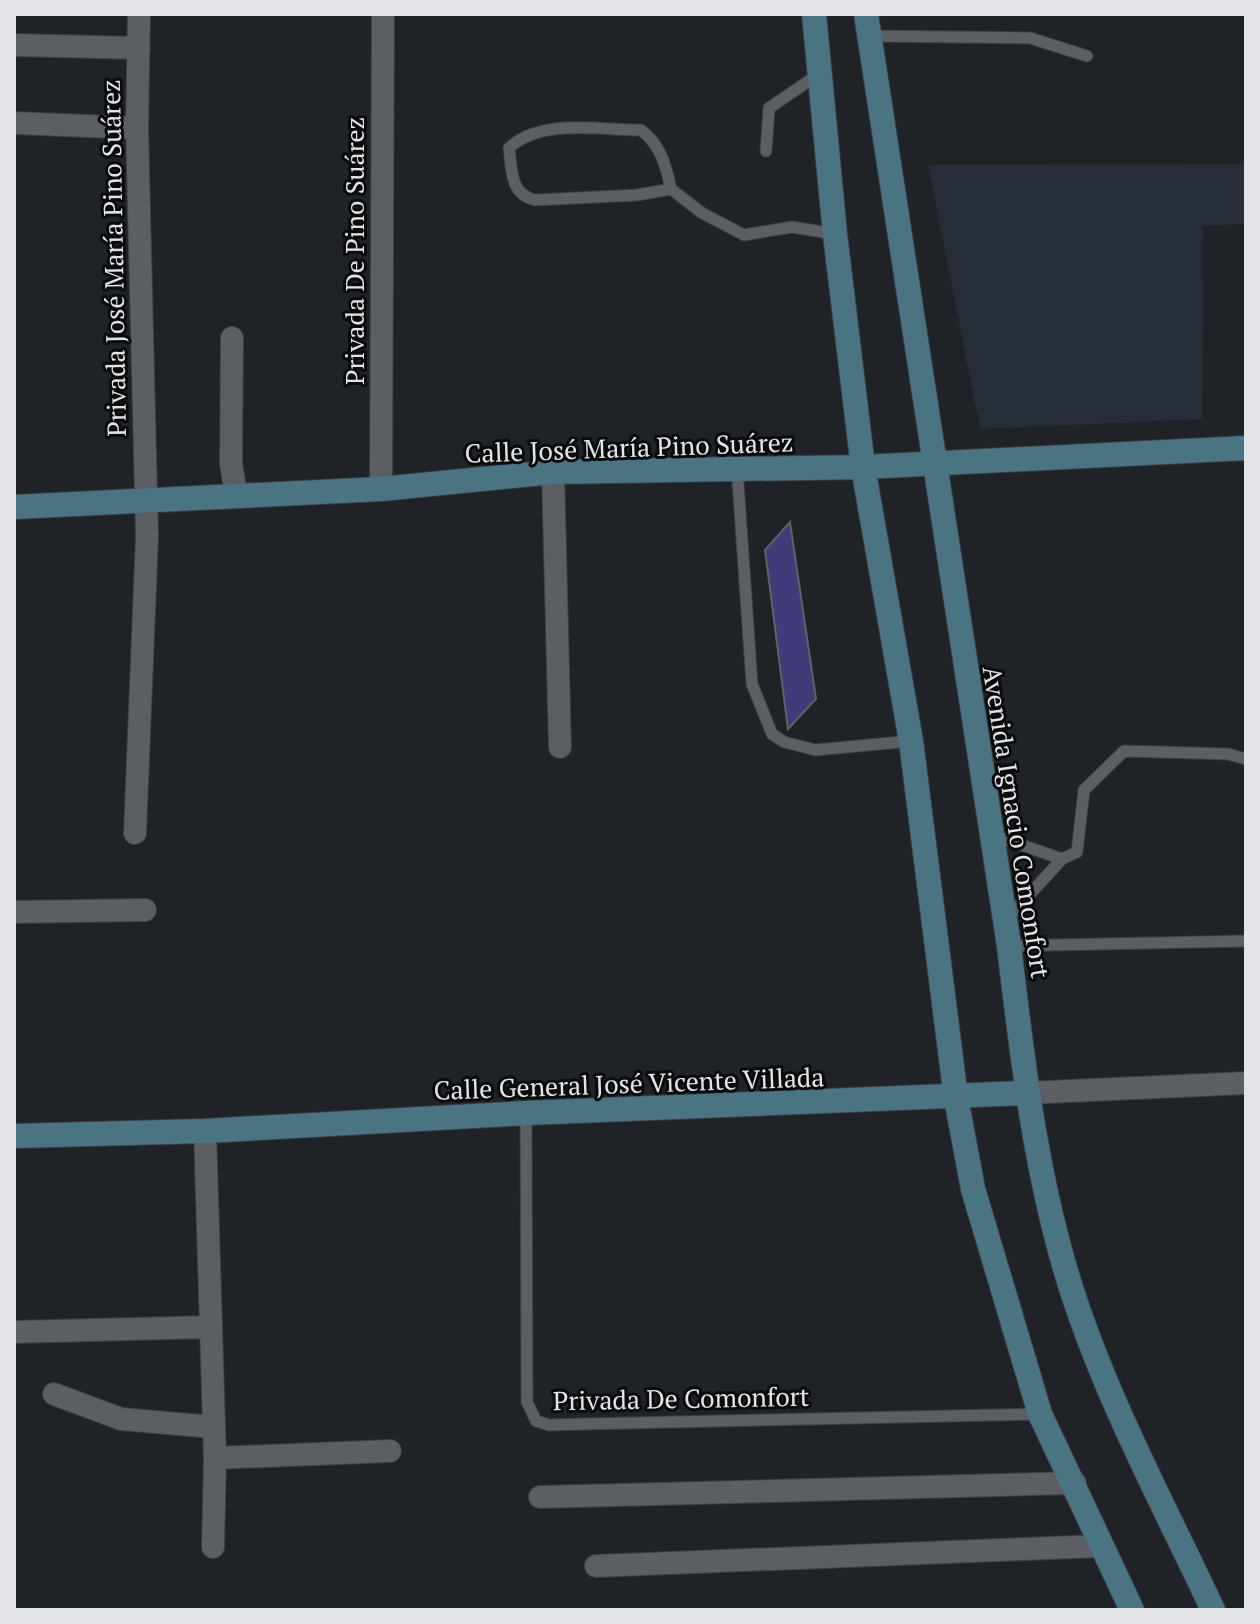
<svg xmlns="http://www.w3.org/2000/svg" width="1260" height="1624" font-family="'PT Serif',serif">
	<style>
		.built { fill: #262d36 }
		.building { fill: #403c7a; stroke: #606166; stroke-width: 2 }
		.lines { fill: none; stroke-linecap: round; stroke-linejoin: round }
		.lane-casing { stroke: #3c3f43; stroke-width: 13 }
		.street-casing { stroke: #3c3f43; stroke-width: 24 }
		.secondary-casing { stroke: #3c3f43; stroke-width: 26 }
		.lane { stroke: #5b5e63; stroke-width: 11 }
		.street { stroke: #5b5e63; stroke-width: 22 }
		.secondary { stroke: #4b7483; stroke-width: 24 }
		.labels { text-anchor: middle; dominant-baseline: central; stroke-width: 6; stroke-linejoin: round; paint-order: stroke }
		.street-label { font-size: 26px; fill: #e2e4e7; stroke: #0a0b0d }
	</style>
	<rect width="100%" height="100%" fill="#1f2226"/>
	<path class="built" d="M1246,164V224L1203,226L1202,419L980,429L928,165Z"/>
	<path class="building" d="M790,522L816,699L788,729L765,550Z"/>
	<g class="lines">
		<defs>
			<path id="lane" d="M870,36L1030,38L1087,56
				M766,151L769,108L819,74
				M671,189L637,195L535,200C510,194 512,171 509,148C541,118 600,130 641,130C661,145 666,166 671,189L702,213L744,235L792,227L835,234
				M737,468L752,684L772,734L784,742L815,750L911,741
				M993,835L1062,859L1077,852L1084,790L1124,751L1228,754L1246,759
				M1006,920L1062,859
				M1009,946L1246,941
				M526,1113L527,1402L536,1421L549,1425L584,1424L1040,1414"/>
			<path id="street" d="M14,45L139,48
				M14,123L137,128
				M232,338L231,463L236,495
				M553,472L560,747
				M381,489L383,14
				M135,833L147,536L137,128L139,14
				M14,912L145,910
				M1026,1093L1246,1083
				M205,1131L215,1458L213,1547
				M14,1332L211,1327
				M54,1394L121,1419L213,1427
				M215,1458L390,1451
				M540,1497L1075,1483
				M596,1566L1101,1546"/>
			<path id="secondary" d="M814,14L835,234L863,467L911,741L956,1098L973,1189L1040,1414L1132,1610
				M866,14L1009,946C1022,1057 1035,1168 1067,1275C1102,1391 1162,1501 1213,1610
				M14,507L381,489L553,472L863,467L1246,448
				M14,1136L205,1131L526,1113L1026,1093"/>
		</defs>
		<use href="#lane" class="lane-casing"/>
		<use href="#street" class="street-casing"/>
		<use href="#secondary" class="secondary-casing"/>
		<use href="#lane" class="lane"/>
		<use href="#street" class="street"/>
		<use href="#secondary" class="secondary"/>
	</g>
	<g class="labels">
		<g class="street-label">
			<text transform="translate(354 251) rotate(-90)">Privada De Pino Suárez</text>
			<text transform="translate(113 258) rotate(-91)">Privada José María Pino Suárez</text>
			<text transform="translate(629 447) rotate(-2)">Calle José María Pino Suárez</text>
			<text transform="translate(1017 822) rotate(81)">Avenida Ignacio Comonfort</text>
			<text transform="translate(629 1083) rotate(-2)">Calle General José Vicente Villada</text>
			<text transform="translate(681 1398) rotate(-1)">Privada De Comonfort</text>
		</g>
	</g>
	<rect width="1260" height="1624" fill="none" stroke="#e2e4e7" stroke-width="32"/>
</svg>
